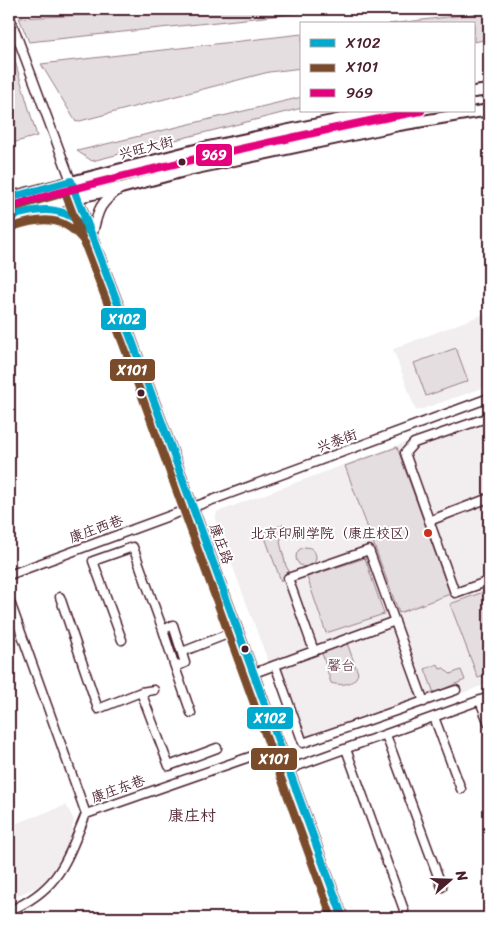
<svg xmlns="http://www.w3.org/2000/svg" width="498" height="927" font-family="Sriracha,'LXGW WenKai TC',sans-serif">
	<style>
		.built { fill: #f2eeef }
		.green { fill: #e5dee0; stroke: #987e86 }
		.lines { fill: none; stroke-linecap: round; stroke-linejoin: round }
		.minor-casing { stroke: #4a1f2b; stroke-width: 11 }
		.tertiary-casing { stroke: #4a1f2b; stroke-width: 12 }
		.secondary-casing { stroke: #4a1f2b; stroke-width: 14 }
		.minor { stroke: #fff; stroke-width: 8 }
		.tertiary { stroke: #fff; stroke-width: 9 }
		.secondary { stroke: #fff; stroke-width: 10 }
		.bus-1-casing { stroke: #fff; stroke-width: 11 }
		.bus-2-casing { stroke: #fff; stroke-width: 11 }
		.bus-3-casing { stroke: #fff; stroke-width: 11 }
		.bus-1 { stroke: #00a9ce; stroke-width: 8 }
		.bus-2 { stroke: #7a4b2a; stroke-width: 8 }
		.bus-3 { stroke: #e5007d; stroke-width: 8 }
		.bus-dot { fill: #4a1f2b; stroke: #fff; stroke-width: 2 }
		.poi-dot { fill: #c8321e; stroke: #fff; stroke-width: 2 }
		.labels { text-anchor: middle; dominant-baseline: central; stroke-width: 4; stroke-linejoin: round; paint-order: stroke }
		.street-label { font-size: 14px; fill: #4a1f2b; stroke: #fff }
		.poi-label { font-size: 14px; fill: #4a1f2b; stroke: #fff; text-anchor: end }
		.park-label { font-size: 14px; fill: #714f58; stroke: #fff }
		.quarter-label { font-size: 16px; fill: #4a1f2b; stroke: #fff }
		.line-badge { stroke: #fff; stroke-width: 2 }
		.badge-label { font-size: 14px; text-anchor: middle; font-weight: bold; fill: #fff }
	</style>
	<rect width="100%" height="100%" fill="#fff"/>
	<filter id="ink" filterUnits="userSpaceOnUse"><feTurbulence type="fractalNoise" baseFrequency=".02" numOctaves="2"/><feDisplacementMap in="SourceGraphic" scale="10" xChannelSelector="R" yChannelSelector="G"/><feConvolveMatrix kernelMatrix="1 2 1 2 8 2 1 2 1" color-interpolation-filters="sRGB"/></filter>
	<g filter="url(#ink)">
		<path class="built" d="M489,312V386L416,411L393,349Z
			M489,412V683L424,708L300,747L215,519L217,512L343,465Z
			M66,805L74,820L65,862L54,880L9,899V826Z"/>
		<path class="green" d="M227,9H339L29,42L19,18Z
			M489,12V39L474,42V24H389Z
			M302,34V68L269,72L76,122L41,64Z
			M14,58L37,136L9,144V59Z
			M302,97V108L92,161L77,151Z
			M456,348L468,381L426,396L414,363Z
			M397,447L450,594L399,613L345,466Z
			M285,524L280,542L286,566L289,571L281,581L263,532Z
			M296 557a10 10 0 1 1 20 0a10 10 0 1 1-20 0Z
			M365,558L384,614L326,633L307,577Z
			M489,590V674L478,678L450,604Z
			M347,643L358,673C355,685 341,686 331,683L322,653Z
			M438,664L440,669L444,668L450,674L461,670L465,680L434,693L425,669Z"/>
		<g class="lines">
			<defs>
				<path id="minor" d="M9,15L71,181
					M489,417L414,443L405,453L455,593L489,581
					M429,521L489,498
					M9,575L489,398
					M60,597L98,709L141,692L154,690
					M9,599L86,814
					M122,640L93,561L133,547L163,630L173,625L185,663L175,667L163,630
					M314,651L288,578L369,550L424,702
					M182,652L238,630
					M275,665L303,743L456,690
					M175,667L191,713
					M254,673L395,621
					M141,692L169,766L217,748
					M480,701L489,724
					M434,717L461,789
					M386,735L442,887
					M346,749L404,910
					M289,769L489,697
					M9,911C60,889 66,861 86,814L281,746"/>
				<path id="tertiary" d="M71,181L132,341L343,918
					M38,210C66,212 71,214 90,233
					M92,235C98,210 99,203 121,188"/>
				<path id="secondary" d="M474,92L489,90
					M9,198L199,149L380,111
					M9,217L78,197L121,188L192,169L399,125L489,110"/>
			</defs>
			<use href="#minor" class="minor-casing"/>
			<use href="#tertiary" class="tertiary-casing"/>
			<use href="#secondary" class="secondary-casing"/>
			<use href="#minor" class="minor"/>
			<use href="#tertiary" class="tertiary"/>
			<use href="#secondary" class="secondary"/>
			<defs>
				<path id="bus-1" d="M9,198L71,181L132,341L343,918
					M9,217C43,206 70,205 93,237"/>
				<path id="bus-2" d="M12,208L65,193L123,344L332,918
					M12,227C42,217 65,215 85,243"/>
				<path id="bus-3" d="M9,207C100,180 193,159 286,139C331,129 376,119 421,111"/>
			</defs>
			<use href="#bus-1" class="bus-1-casing"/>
			<use href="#bus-2" class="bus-2-casing"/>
			<use href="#bus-3" class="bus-3-casing"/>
			<use href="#bus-1" class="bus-1"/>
			<use href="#bus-2" class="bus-2"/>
			<use href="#bus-3" class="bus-3"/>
		</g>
	</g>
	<g class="bus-dot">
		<circle cx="182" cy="162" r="4.5"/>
		<circle cx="141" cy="393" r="4.5"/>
		<circle cx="245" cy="649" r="4.5"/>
	</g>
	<circle class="poi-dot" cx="428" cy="533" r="5"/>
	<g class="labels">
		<g class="street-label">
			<text transform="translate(146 148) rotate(-14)">兴旺大街</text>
			<text transform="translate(337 441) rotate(-20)">兴泰街</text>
			<text transform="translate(96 529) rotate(-20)">康庄西巷</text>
			<text transform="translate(221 544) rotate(70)">康庄路</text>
			<text transform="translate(118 789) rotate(-20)">康庄东巷</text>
		</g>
		<g class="poi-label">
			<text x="418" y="533">北京印刷学院（康庄校区）</text>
		</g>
		<g class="park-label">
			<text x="341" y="665">馨台</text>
		</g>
		<g class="quarter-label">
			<text x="192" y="815">康庄村</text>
		</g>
	</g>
	<g class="line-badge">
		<rect x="195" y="143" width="38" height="24" rx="5" fill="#e5007d"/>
		<rect x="100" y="307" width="47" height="24" rx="5" fill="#00a9ce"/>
		<rect x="109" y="358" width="47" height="24" rx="5" fill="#7a4b2a"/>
		<rect x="246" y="706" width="48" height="24" rx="5" fill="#00a9ce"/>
		<rect x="250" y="747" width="48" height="24" rx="5" fill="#7a4b2a"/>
	</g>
	<g class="badge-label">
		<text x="214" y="160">969</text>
		<text x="124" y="324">X102</text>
		<text x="132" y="375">X101</text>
		<text x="270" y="723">X102</text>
		<text x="274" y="764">X101</text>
	</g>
	<rect width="498" height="927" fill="none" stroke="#fff" stroke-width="30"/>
	<rect x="15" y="15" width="468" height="897" fill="none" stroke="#4a1f2b" stroke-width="2" filter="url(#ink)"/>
	<rect x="300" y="22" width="175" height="90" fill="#ffffff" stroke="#b7a5aa"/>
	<rect x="310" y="39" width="25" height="8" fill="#00a9ce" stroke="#b7a5aa"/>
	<text x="346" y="48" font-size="15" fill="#4a1f2b">X102</text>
	<rect x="310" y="64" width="25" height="8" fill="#7a4b2a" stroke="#b7a5aa"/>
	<text x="346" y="72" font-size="15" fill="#4a1f2b">X101</text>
	<rect x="310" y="89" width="25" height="8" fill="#e5007d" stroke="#b7a5aa"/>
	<text x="346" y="98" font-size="15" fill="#4a1f2b">969</text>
	<g transform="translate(450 880) rotate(70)" stroke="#ffffff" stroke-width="4" paint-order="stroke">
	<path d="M0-4L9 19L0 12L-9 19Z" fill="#4a1f2b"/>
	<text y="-8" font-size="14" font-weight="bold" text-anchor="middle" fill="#4a1f2b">N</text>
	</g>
</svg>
